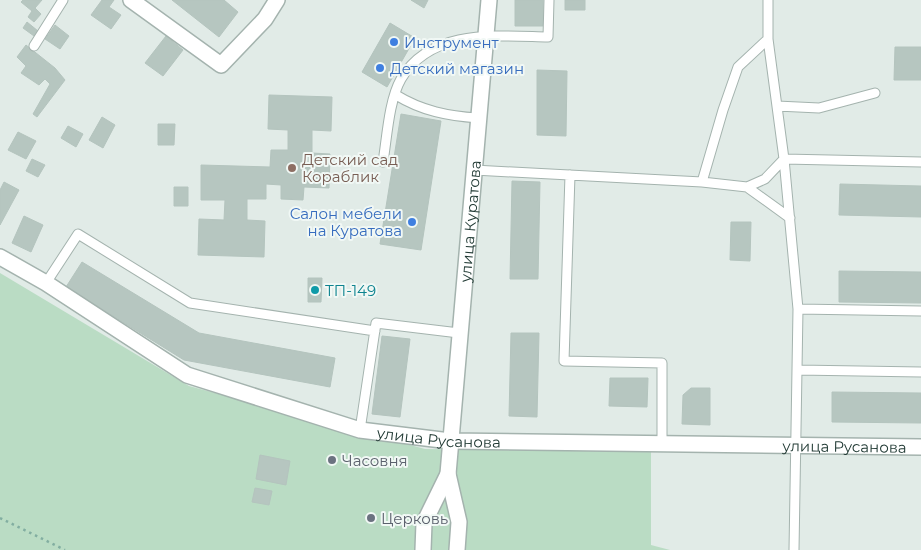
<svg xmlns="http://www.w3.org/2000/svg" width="921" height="550" font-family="Montserrat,sans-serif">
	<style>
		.green { fill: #badcc4 }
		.building { fill: #b6c6c0; stroke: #b4c4be }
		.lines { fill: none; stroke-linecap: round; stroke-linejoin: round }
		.lane-casing { stroke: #a4b3ae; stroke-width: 11 }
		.street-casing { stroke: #a4b3ae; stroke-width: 18 }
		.path { stroke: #82aea1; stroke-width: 2.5; stroke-dasharray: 2.5 4; stroke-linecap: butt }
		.lane { stroke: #fff; stroke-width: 9 }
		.street { stroke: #fff; stroke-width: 15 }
		.shop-dot { fill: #3f7fe0; stroke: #f1f8f5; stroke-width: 2 }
		.education-dot { fill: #8d6e63; stroke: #f1f8f5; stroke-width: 2 }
		.culture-dot { fill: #0f9aa8; stroke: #f1f8f5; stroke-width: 2 }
		.worship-dot { fill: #6b7280; stroke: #f1f8f5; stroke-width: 2 }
		.labels { text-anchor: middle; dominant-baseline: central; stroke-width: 4; stroke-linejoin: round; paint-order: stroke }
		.shop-label { font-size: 15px; fill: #366cbe; stroke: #f1f8f5; text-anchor: start }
		.education-label { font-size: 15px; fill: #785e54; stroke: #f1f8f5; text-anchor: start }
		.street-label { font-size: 15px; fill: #223b35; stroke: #f1f8f5 }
		.culture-label { font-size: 15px; fill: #0d838f; stroke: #f1f8f5; text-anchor: start }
		.worship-label { font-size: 15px; fill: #5b616d; stroke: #f1f8f5; text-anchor: start }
	</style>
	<rect width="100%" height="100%" fill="#e1ebe7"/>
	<path class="green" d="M0,273L189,386L425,449L651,452V545L670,550H0Z"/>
	<path class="building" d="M23,0H42L35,8L41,14L34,22L28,17L32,11L21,2Z
		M102,0H114L109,7L121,15L111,29L91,15Z
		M172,0H224L238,12L219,37Z
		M411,0H428L424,8Z
		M515,0H543V26H515Z
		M565,0H585V10H565Z
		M27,22L38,31L34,36L23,28Z
		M390,23L415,38L387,87L362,72Z
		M55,25L69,36L60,49L45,39Z
		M166,36L183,50L163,76L145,63Z
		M26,45L55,68L65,80L37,117L33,114L50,84L45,79L39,85L21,73L26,66L17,57Z
		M895,47H921V80H894Z
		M537,70L567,71L566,136L537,135Z
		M269,95L332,97L331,131L312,130V153L330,154L329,188L304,187L303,200L281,199V185L266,184V199H247V220L265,221L264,257L198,255L199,219L224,220L225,200H201V165L270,167L271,150H288V130L268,129Z
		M401,114L441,121L421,250L380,244Z
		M102,117L115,125L103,148L89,140Z
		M158,124H175L174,145H158Z
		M68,126L83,134L76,147L61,138Z
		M18,132L36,141L26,159L8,150Z
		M32,159L45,165L38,177L26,171Z
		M512,181L540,182L538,279H510Z
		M4,182L19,190L0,225V190Z
		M840,184L921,186V217L839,215Z
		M174,187H188V206H174Z
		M24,216L43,225L31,252L12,243Z
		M731,222H751L750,261L730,260Z
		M82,262L199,333L335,358L330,387L184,360L66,287Z
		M839,271L921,272V303L839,302Z
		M308,278H322L321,302H308Z
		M511,333H539L537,417L509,416Z
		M382,336L410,339L400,417L372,414Z
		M610,378H648L647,407L609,406Z
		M691,388H710V425L682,424L683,395Z
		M832,392L921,393V423L832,422Z
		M260,455L290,461L286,485L256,479Z
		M255,488L272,491L269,505L252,502Z"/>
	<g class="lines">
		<defs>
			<path id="lane" d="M768,39L784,159L798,309L794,550
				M34,46L63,0
				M396,95C422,111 448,116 478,118
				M777,106L819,108L875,93
				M383,162C387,137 389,100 401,79C431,28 498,36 548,37L549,0
				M474,170L702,182L723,110L738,67L768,39V0
				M570,175L564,361L662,363V442
				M702,182L747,187L790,218
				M747,187L765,179L784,159L921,162
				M46,283L78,234L190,303L375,331
				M798,309L921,311
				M798,370L921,372
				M360,430L376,323L459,333"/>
			<g id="street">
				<path d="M131,0L221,65L265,19L277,0"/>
				<path id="s1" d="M0,257L46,283L187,375L360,430L450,441L921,447"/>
				<path d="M423,550L424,523L448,474"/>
				<path id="s2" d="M457,550L459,522L448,474L489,0"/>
			</g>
		</defs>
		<use href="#lane" class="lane-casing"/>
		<use href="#street" class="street-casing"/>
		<path class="path" d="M0,518L65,550"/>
		<use href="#lane" class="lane"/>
		<use href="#street" class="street"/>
	</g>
	<g class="shop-dot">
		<circle cx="394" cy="42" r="5"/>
		<circle cx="380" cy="68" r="5"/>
		<circle cx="412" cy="222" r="5"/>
	</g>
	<circle class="education-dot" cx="292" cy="168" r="5"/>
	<circle class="culture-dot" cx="315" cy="290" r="5"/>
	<g class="worship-dot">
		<circle cx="332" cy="460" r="5"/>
		<circle cx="371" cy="518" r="5"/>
	</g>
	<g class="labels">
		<g class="shop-label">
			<text x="404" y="42">Инструмент</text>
			<text x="390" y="68">Детский магазин</text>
			<text x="402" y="213" text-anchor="end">Салон мебели<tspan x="402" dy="17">на Куратова</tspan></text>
		</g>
		<g class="education-label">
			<text x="302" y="159">Детский сад<tspan x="302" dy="17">Кораблик</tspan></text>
		</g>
		<g class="street-label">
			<text stroke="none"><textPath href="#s2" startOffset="331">улица Куратова</textPath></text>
			<text stroke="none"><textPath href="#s1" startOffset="482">улица Русанова</textPath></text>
			<text stroke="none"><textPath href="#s1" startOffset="888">улица Русанова</textPath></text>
		</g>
		<g class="culture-label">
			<text x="325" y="290">ТП-149</text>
		</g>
		<g class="worship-label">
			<text x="342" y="460">Часовня</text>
			<text x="381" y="518">Церковь</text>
		</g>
	</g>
</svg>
